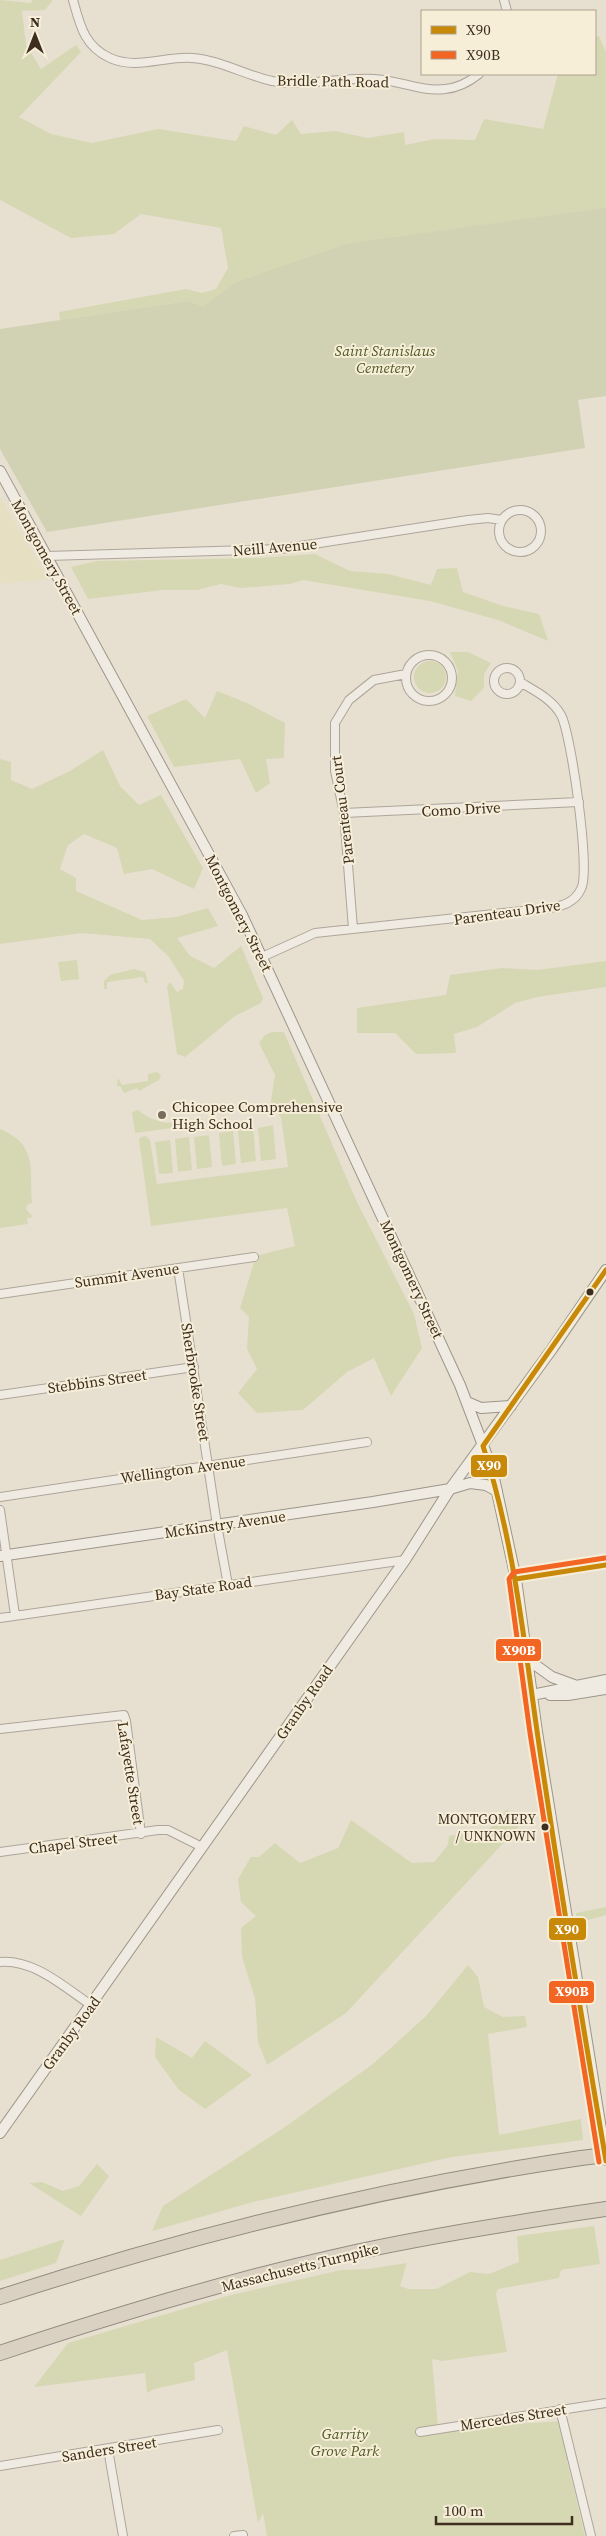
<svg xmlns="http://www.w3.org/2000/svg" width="606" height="2536" font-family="'Source Serif 4',serif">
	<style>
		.farmland { fill: #e6dfc2 }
		.green { fill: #d6d7b3 }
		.cemetery { fill: #d1d1b3 }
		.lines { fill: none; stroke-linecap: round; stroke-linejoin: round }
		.street-casing { stroke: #ada599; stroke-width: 10 }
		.secondary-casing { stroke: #9c958a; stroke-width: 12 }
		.highway-casing { stroke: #928b80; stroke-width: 16 }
		.street { stroke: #efebe3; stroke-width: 8 }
		.secondary { stroke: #efebe3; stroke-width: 10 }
		.highway { stroke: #dad1c2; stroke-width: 14 }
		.highway-bridge-casing { stroke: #928b80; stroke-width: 16; stroke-linecap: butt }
		.highway-bridge { stroke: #dad1c2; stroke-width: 14 }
		.bus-1-casing { stroke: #f7eed8; stroke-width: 9 }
		.bus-2-casing { stroke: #f7eed8; stroke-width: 9 }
		.bus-1 { stroke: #c88808; stroke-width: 5 }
		.bus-2 { stroke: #f26522; stroke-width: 5 }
		.poi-dot { fill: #786c5e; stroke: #f7eed8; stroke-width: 2 }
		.bus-dot { fill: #3d2e20; stroke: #f7eed8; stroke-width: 2 }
		.labels { text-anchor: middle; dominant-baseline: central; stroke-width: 4; stroke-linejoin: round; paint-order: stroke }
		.bus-label { font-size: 14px; fill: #3d2e20; stroke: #f7eed8; text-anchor: end }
		.street-label { font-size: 15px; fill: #3d2e20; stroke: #f7eed8 }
		.park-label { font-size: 15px; font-style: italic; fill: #4d5a26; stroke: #f7eed8 }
		.poi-label { font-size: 15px; fill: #3d2e20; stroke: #f7eed8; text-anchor: start }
		.line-badge { stroke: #f7eed8; stroke-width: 2 }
		.badge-label { font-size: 14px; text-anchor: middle; font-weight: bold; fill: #fff }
	</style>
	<rect width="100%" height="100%" fill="#e7e0d1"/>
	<path class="farmland" d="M0,497L48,579L0,584Z"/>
	<path class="green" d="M0,0L31,3L32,0H53L45,10L22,11L26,45L41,69L76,45L81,52L19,117L51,134L92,143L158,129L236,141L244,126L276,135L292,120L301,134L335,131L368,138L404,132L405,145L435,139L475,140L484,119L543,129L558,74H595V37L599,36L606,52V209L235,283L203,308L188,301L60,320L59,312L186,289L202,293L216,289L228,268L221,228L141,214L114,234L71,238L0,200Z
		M315,554L350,571L388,574L431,585L437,569L457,568L463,592L503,606L539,614L548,641L498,620L430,601L303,580L290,584L240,588L221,584L197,590H162L88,599L71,567L97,561L258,558Z
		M450,652H468L491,663L484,674V688L471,701L455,696L458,671Z
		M414 677a16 16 0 1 1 32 0a16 16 0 1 1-32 0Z
		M217,691L247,703L285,723L284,758L266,759L270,783L256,793L240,759L174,767L147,716L186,699L205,718Z
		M103,750L120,786L139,805L161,795L203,868L194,889L152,869L124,874L117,848L84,834L68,845L60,869L76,878V891L142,920L176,917L208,908L218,926L177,938L190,956L214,968L241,946L263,998L261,1003L235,1016L185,1057L177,1054L167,986L170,982L177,992L183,989L184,981L169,957L150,939L82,933L0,944V759L11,762V780L32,789L70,771Z
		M77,960L79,979L61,981L58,962Z
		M606,961V987L537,997L515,1003L477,1027L454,1034L456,1053L416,1054L395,1033H357V1008L446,995L450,975L502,968L537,970Z
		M134,969L145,972L148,983H145L143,977L107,982V989H104V981L110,975Z
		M272,1032H284L356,1200L414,1314L422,1348L391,1396L374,1358L347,1372L303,1410L257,1413L238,1393L257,1369L247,1349L249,1317L240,1308L256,1256L295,1246L287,1208L151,1226L139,1140L141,1137L146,1136L150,1140L157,1184L288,1167L281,1117L270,1107L275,1075L259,1043L265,1035Z
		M157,1072L161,1075L159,1080L139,1091L137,1088L124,1093L120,1086H117L118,1078L122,1085L148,1081V1074Z
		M138,1110C161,1128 175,1123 202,1119L203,1124L135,1133L132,1112Z
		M273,1125L276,1159L261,1161L258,1128Z
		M253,1128L256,1161L241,1163L238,1130Z
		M0,1129C39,1145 29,1171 32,1203L28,1204L26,1209L33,1217L27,1218L28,1224L0,1228Z
		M233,1131L236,1164L222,1166L219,1133Z
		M209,1135L212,1167L197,1169L194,1137Z
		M189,1137L192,1170L178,1172L175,1139Z
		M170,1140L173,1173L159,1174L155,1142Z
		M507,1809L520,1825L346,2013L267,2065L258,2042L255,1998L242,1957L241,1928L256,1916L241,1902L238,1879L251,1857H259L275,1843L300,1863L338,1848L351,1820L412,1863L434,1862L448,1845L449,1836L489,1829Z
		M606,1907V1915L576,1923V1913Z
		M468,1965L478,1977L484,2007L503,2017L525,2016L527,2027L488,2034L499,2135L581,2119L583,2140L452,2157L253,2202L152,2231L163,2206L285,2127L373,2064L426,2016Z
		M156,2037L192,2058L205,2041L252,2075L205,2109L179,2090L155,2057Z
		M97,2164L109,2176L81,2216L29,2183L42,2182L63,2191L79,2186Z
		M594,2226L600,2264L561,2270L559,2278L498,2289L496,2294L507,2352L442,2361L432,2359L438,2428L567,2421V2461L585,2536H267L263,2513L258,2523L227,2350L194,2363L195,2380L154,2389L147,2393L145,2373L34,2387L68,2343L227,2296L341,2270L368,2269L407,2263L400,2286L408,2289H436L470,2272L489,2274L519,2262L517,2236Z
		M65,2239L56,2263L0,2281V2260Z"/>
	<path class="cemetery" d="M606,208V396L578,400L585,448L47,532L0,449V329L188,301L203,307L235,283L346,244Z"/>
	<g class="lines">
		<defs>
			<path id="street" d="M73,0C80,25 84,46 110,58C137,70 164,56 192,58C220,60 245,75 272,81C307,87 340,77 374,79C398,80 421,92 445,89C458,88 469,82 479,74
				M504,0L507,11
				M499 531a21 21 0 1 1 42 0a21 21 0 1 1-42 0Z
				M47,556L281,549L468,520L488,518L502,520
				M406 678a23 23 0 1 1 46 0a23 23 0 1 1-46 0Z
				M494 681a13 13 0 1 1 26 0a13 13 0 1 1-26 0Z
				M344,813L579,802
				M353,929L344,813L335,771V723L349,700L374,680L406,674
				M262,957L315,933L550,908C563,906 575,902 581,889C591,872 571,733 561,715C552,699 535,691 520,682
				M178,1268L217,1525L228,1585
				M0,1294L254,1257
				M0,1395L194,1367
				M0,1497L367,1442
				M0,1510L15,1615
				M0,1618L405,1560
				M0,1729L124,1715L126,1721L141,1834
				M0,1852L158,1830H168L202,1847
				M0,1962C34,1959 64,1987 91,2005
				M560,2409L591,2536
				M420,2432L606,2403
				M108,2449L123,2536
				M0,2466L218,2430
				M234,2536L243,2535"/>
			<path id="secondary" d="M0,471L242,915L460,1385L492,1469L516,1579L537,1732L606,2160
				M467,1402L481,1408L511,1406
				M0,1556L373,1502L450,1489L470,1483L486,1485L497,1491
				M527,1659L552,1677L574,1685
				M532,1695L606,1680
				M550,1695H568L606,1689
				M0,2133L405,1560L450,1489L552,1349L606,1270"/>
			<path id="highway" d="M0,2297C191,2235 383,2187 581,2158
				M0,2353C111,2316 223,2282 338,2256C427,2236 516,2222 606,2209"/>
		</defs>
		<use href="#street" class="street-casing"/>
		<use href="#secondary" class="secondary-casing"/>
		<use href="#highway" class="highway-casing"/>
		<use href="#street" class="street"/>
		<use href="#secondary" class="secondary"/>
		<use href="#highway" class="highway"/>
		<defs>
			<path id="highway-bridge" d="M581,2158L606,2155"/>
		</defs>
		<use href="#highway-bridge" class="highway-bridge-casing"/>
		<use href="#highway-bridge" class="highway-bridge"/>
		<defs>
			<path id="bus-1" d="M606,1270L483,1446C516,1547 525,1653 541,1758C561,1892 583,2027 606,2161
				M516,1579L606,1565"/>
			<path id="bus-2" d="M599,2162L530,1733L509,1579L514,1572L605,1558"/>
		</defs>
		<use href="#bus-1" class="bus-1-casing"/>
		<use href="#bus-2" class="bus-2-casing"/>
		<use href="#bus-1" class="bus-1"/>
		<use href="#bus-2" class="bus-2"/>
	</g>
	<circle class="poi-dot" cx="162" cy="1115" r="5"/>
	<g class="bus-dot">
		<circle cx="590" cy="1292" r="4.5"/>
		<circle cx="545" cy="1827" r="4.5"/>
	</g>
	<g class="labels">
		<g class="bus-label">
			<text x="536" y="1819">MONTGOMERY<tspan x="536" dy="17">/ UNKNOWN</tspan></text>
		</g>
		<g class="street-label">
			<text transform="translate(333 81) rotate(1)">Bridle Path Road</text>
			<text transform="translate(275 547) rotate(-5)">Neill Avenue</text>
			<text transform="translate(47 557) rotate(61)">Montgomery Street</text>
			<text transform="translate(461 809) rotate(-3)">Como Drive</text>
			<text transform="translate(342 810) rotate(-97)">Parenteau Court</text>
			<text transform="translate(507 912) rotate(-8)">Parenteau Drive</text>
			<text transform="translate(239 913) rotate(63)">Montgomery Street</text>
			<text transform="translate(127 1275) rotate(-8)">Summit Avenue</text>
			<text transform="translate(412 1279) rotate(65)">Montgomery Street</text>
			<text transform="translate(97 1381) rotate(-8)">Stebbins Street</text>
			<text transform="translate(196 1382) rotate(81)">Sherbrooke Street</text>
			<text transform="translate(183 1469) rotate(-8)">Wellington Avenue</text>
			<text transform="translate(225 1524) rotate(-8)">McKinstry Avenue</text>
			<text transform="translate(203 1588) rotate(-8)">Bay State Road</text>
			<text transform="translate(304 1702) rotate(-55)">Granby Road</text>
			<text transform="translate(131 1773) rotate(81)">Lafayette Street</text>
			<text transform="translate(73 1843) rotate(-7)">Chapel Street</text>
			<text transform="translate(71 2033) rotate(-54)">Granby Road</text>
			<text transform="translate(300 2267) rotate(-14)">Massachusetts Turnpike</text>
			<text transform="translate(513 2417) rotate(-9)">Mercedes Street</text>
			<text transform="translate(109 2449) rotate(-9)">Sanders Street</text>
		</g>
		<g class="park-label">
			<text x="385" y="350">Saint Stanislaus<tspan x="385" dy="17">Cemetery</tspan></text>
			<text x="345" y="2433">Garrity<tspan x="345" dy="17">Grove Park</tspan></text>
		</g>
		<g class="poi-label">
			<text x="172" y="1106">Chicopee Comprehensive<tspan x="172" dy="17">High School</tspan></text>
		</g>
	</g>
	<g class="line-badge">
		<rect x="470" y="1454" width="38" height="24" rx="5" fill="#c88808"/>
		<rect x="495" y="1638" width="47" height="24" rx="5" fill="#f26522"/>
		<rect x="548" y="1917" width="39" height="24" rx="5" fill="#c88808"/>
		<rect x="548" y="1980" width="47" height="24" rx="5" fill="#f26522"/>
	</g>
	<g class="badge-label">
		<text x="489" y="1470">X90</text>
		<text x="519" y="1655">X90B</text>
		<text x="567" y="1934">X90</text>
		<text x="572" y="1996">X90B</text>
	</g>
	<rect x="421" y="10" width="175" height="65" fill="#f7eed8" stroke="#ada18e"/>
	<rect x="431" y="26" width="25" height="8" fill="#c88808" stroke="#ada18e"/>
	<text x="466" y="35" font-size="15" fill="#3d2e20">X90</text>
	<rect x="431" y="51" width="25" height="8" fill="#f26522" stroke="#ada18e"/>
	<text x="466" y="60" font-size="15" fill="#3d2e20">X90B</text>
	<g transform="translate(35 35)" stroke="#f7eed8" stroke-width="4" paint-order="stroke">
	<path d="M0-4L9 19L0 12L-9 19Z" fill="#3d2e20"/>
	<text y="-8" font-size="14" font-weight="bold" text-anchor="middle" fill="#3d2e20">N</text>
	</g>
	<path d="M436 2516v8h136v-8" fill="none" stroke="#3d2e20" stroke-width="2.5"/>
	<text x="444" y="2516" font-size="15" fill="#3d2e20" stroke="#f7eed8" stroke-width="4" paint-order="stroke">100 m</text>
</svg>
